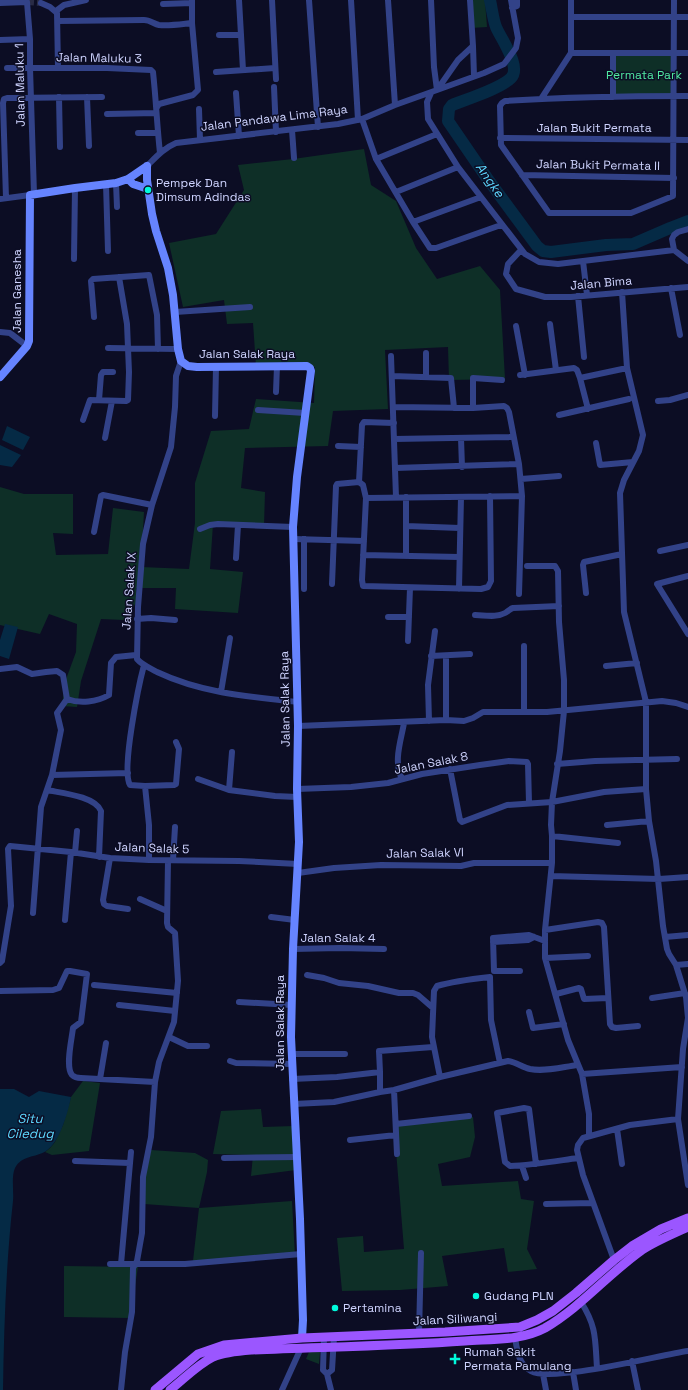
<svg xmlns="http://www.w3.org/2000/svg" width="688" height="1390" font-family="'Space Grotesk',sans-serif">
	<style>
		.green { fill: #0e2f27 }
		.water { fill: #052a45 }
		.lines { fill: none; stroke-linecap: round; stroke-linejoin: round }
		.river { stroke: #052a45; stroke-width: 12 }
		.street-tunnel { stroke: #292b45; stroke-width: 6; stroke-dasharray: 6 3; stroke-linecap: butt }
		.street { stroke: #324288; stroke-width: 6 }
		.secondary { stroke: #6684ff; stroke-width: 8 }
		.primary { stroke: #9b56ff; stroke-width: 9 }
		.poi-dot { fill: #00fadc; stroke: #0c0d24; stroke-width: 1.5 }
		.labels { text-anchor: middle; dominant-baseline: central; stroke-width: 3; stroke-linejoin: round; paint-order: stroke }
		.street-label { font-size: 12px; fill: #cfd4ff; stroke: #0c0d24 }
		.park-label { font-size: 12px; fill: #50eba2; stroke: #0c0d24 }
		.poi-label { font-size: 12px; fill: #cfd4ff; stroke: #0c0d24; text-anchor: start }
		.water-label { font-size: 13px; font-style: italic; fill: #5dd8ff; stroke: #0c0d24 }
	</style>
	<rect width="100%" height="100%" fill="#0c0d24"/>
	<path class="green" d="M469,0H485L487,27L471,28Z
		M613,53H674L675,96L613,97Z
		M364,149L371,185L396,201L416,248L437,279L480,266L500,290L505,379L449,380L448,347L385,350L388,409L333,411L328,446L245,448L241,488L265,492L264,526L213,524L210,569L243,572L238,613L175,609L176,588H136V603L124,620L101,619L81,681L77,707L62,706L65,682L76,652L77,624L49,614L40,634L0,625V487L24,494H73V534L53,533L56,555L108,554L113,508L144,512L141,567L189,569L195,523V483L211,431L249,429L256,399L314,403L315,367L256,366L253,323L227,324L224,300L183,307L169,243L216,234L244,190L238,165L293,159Z
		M83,1081L100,1083L89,1151L52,1155L45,1152L50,1148L55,1142L63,1125L71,1097Z
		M261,1109L263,1127L294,1126L296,1170L251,1176L253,1155L213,1154L221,1111Z
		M473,1117L475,1137L470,1157L438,1164L442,1186L518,1181L521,1199L534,1201L527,1249L537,1269L508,1272L504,1248L442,1256L448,1286L400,1290L342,1291L337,1238L363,1236L364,1252L404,1249L394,1126Z
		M151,1150L195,1153L208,1160L207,1172L199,1208L292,1201L295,1256L193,1261L199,1208L144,1204V1175Z
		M64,1266L138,1267L130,1318L64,1317Z
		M309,1352H320L319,1364L306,1359Z"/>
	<path class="water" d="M7,426L30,437L23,450L2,440Z
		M0,445L21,455L12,467L0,465Z
		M5,624L18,627L9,659L0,656V640Z
		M0,1089H14L29,1097L39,1091L71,1097C68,1112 60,1142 46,1151C35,1158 22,1155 15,1168C11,1177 14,1191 13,1201C6,1264 4,1327 3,1390H0Z"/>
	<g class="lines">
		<path class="river" d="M490,0C492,9 493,19 496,27C501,39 522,67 511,78C500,89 467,99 452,105L449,109L448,121L487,178L537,246L543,251L551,252L606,245L633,244L670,228L688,221"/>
		<path class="street-tunnel" d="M28,2L41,3"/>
		<path class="street" d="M239,0L243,70
			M272,0L276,79
			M309,0L318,127
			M351,0L358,120
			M388,0L395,105
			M431,0L434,67L437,90L484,73L504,64L516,48L518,38L511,0
			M674,0L673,196L631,213H549L501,145L500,106L502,103L505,101C566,97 627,96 688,96
			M0,3L27,2L30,39V68L34,194
			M41,3L50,7L57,13L58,68
			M163,4L192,3
			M512,8L517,6V0
			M56,11L64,5L86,0
			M571,17H688
			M58,21L144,20C150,20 154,24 159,25C170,26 182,24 192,23
			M219,35H241
			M0,40L30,39
			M473,46L474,76
			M571,53H688
			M613,53V97
			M7,68H107L151,70L153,72C156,99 157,126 160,153
			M216,72L275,68
			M274,87L276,132
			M236,93L239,136
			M431,93L427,102L428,119L458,167L481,197L525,254L539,262L558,264L674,250
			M59,97L60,147
			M87,97L89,146
			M541,99L571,53V0
			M157,107L159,104L193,95L198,90L192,23V0
			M199,109L200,140
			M107,114L156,113
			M362,119L376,159L413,222L430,248H436L501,225
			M292,130L294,158
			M138,133H157
			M500,138L688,140
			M376,159L437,134
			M147,166C156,157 164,148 176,143L338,124L362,119L395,105L437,90L458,60L473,46L470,0
			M522,175L674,178
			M116,183L117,207
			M106,184L108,251
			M396,192L458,167
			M6,198L3,103L4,99L7,98L102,97
			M0,199L30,195
			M413,222L481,197
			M521,250L508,264L506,274L516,289L545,297H571L688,287
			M674,250L672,239L674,235L678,232L688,229
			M674,250L688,261
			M74,259L75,188
			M583,261L587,295
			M671,288L680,335
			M578,296L584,357
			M175,312L250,307
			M94,317L91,281L93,279L149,275L157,315L158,349
			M550,324L556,370
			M516,326L525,375
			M0,332L10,333L27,346
			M108,348L178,349
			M426,353V377
			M391,356L396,497
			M181,361L176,376L175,407L171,447L152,505L143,544L138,607L137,659C142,665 150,668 157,672C201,693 250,697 298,702
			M520,375L574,368L577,370L580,378L627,368
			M392,376L451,378L454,408
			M580,378L588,409
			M276,392L277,366
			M99,400L101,375L103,372H113
			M658,401L670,400L688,395
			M393,407L473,408L504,406L507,408L509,412L519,464L522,496L519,594
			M473,408V378L502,380
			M258,410L305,413
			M559,415L629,399
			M215,416L216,367
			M83,420L90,400L126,401L128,400L129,372L127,324L119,277
			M394,423L364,422L362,425L359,482L363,485L366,498L362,580L363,586L481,589L488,587L491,581L490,496
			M105,438L112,401
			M461,438L462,467
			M394,439L513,437
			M596,443L600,465L633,462
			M338,446L361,447
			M395,468L519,464
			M521,479L559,476
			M366,498L522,496
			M406,526L460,528
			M200,529L210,525L218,524L293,527
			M94,532L101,496L103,495L152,505
			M293,539L364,541
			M660,551L688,545
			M363,555L459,557
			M406,556V497
			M236,558L238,525
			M527,566H555L558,571L559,622L564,680V711L560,751L552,802L551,825L552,836V863L545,930V958L568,1040L582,1074L589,1114V1136
			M688,576L657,584L688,634
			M332,584L336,486L337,484L359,482
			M304,589V539
			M459,589L461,497
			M586,593L583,565L584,562L622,554
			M475,615C484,615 496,618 505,613C508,612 509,609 513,608L559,606
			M388,617H409
			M137,619L151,618L175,620
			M408,641L410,588
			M524,646V712
			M431,656L470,654
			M446,659V720
			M144,665C139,684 121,770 130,785L145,786L174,785L176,784L179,749L176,742
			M606,666L637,663
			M0,669L17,667L32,674L46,672L57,671L63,675L67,699C80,704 97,702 109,695L111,663L116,657L136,655
			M221,692L230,638
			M429,721L428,685L435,631
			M298,726L446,720L464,721L473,718L483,712H547L662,701L676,703L688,707
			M557,764L595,761L677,759
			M450,769L460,820L462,822L507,805L552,802L604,792L646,789
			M52,775L128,773
			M198,779L229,790L275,796L297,797
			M402,779C393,761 401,741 404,723
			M145,786L149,825V860
			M297,789L351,787L388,783L422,774L480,765L509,761L527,762L528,764L529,803
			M47,790C61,793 95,796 101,811L99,857
			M229,790L232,752
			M607,825L649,821
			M552,836L618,843
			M75,853L77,831
			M110,858L103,900L104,904L107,906L128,909
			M173,860L175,827
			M298,873L334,868L381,865L461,866L474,863H552
			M551,876L659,879L688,877
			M140,899L167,911
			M33,913L41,807L52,775L61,730L57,713L67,699
			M271,917L295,920
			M65,920L71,852
			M545,930L598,922L602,923L604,927L610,1024L612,1027L616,1028L638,1026
			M665,937L688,935
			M493,942L528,940L534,937
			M293,949L340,948L384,949
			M545,958L588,956
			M0,963L2,961L11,906L8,849L10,846L71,852L110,858L149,860L239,861L298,864
			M676,965L688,964
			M520,971H494L493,938L529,935L545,941
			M307,975L324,978L339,983L368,986L399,993H413L418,995L433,1008
			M94,985L177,993
			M0,991L53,990L59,988L67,971H70L87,974L81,1022L73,1028C72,1038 65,1067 72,1075C74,1077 78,1078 81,1078L155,1082
			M556,994L579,988L581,989L584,999L608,998
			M652,998L685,993
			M239,1002L292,1005
			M119,1005L175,1011
			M529,1012L533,1028L564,1024
			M169,1037L188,1046H207
			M291,1054H345
			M230,1061L236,1063L292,1064
			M380,1072L379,1051L433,1047
			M582,1074L682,1067
			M440,1077L432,1037L434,991L437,986C454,981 472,979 490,977L491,1020L500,1063
			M100,1079L106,1043
			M292,1079L337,1077L380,1072V1092
			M394,1090L397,1154
			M294,1104L334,1102L380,1092L394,1090L440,1077L508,1061C516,1062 522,1067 530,1069C545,1072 562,1067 578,1065
			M678,1119L688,1185
			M396,1124L469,1116
			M617,1129L622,1164
			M350,1140L396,1135
			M224,1158L297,1157
			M75,1161L130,1163
			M536,1164L529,1109L524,1108L497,1113L505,1162L510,1166C533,1165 556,1161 578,1158
			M522,1166L526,1178
			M546,1204L592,1203
			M614,1260L583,1175L577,1150L578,1145L583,1138L630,1125L678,1119L683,1049L688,1018L686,997L676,965L669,954L667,949L663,926L656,861L649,821L646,789V702L624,612L620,493L624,480L639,451L643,435L627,368L622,292
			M110,1264H185L301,1254
			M121,1264L131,1152
			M581,1302C597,1327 595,1340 597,1368
			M419,1334L421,1253
			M515,1337C517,1350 518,1364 531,1371C553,1383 659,1355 688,1351
			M324,1338L323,1370L327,1374L331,1390
			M632,1361L638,1390
			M573,1372L576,1390
			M327,1374L332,1370L334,1337
			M543,1374L546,1390
			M121,1390L125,1352L132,1312L133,1268L137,1261L142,1233L143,1177L151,1137L155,1082L159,1062L174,1022L178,981L175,933L168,927L167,923L168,861
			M282,1390L301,1348"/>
		<path class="secondary" d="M147,166V180L152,214L156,231L168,268L173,295L178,349L181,361L188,366L197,367L307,366L310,368L311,371L297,477L293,527L298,726L297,789L299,842L293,949L291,1037L300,1219L303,1320L302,1338
			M128,179L133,184L148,189
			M0,377L27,346L29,341L30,195L75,188L116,183L128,179L147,166"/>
		<path class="primary" d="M155,1390L198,1354L224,1345L302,1338L445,1332L520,1327L537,1320L553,1311L576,1293L614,1260L632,1246L661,1229L688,1218
			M170,1390C184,1379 197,1365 213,1357C225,1352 239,1351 252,1350C323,1347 394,1346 465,1341C491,1339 521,1341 545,1328C581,1307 608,1274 642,1250C656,1241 673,1234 688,1227"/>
	</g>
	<g class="poi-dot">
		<circle cx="148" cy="190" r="4"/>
		<circle cx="476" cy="1296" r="4"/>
		<circle cx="335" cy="1308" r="4"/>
		<path d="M453 1353h4v4h4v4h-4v4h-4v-4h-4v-4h4z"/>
	</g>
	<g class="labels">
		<g class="street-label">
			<text transform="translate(99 58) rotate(1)">Jalan Maluku 3</text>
			<text transform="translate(20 85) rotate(-91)">Jalan Maluku 1</text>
			<text transform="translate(274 118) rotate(-7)">Jalan Pandawa Lima Raya</text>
			<text x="594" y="128">Jalan Bukit Permata</text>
			<text transform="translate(598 165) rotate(1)">Jalan Bukit Permata II</text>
			<text transform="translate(601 283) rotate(-5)">Jalan Bima</text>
			<text transform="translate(17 291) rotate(-90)">Jalan Ganesha</text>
			<text x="247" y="354">Jalan Salak Raya</text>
			<text transform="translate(129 591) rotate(-86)">Jalan Salak IX</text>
			<text transform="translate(285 699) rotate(-91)">Jalan Salak Raya</text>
			<text transform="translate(431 763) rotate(-11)">Jalan Salak 8</text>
			<text transform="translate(152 848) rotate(2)">Jalan Salak 5</text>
			<text transform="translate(425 853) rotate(-1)">Jalan Salak VI</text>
			<text x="338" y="938">Jalan Salak 4</text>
			<text transform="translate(280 1023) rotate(-90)">Jalan Salak Raya</text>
			<text transform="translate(455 1319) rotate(-3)">Jalan Siliwangi</text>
		</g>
		<g class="park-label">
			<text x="644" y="75">Permata Park</text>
		</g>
		<g class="poi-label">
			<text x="156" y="183">Pempek Dan<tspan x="156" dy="14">Dimsum Adindas</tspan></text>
			<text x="484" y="1296">Gudang PLN</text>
			<text x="343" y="1308">Pertamina</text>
			<text x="464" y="1352">Rumah Sakit<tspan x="464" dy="14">Permata Pamulang</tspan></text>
		</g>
		<g class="water-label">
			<text transform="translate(490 180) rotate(55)">Angke</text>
			<text x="30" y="1118">Situ<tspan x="30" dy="15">Ciledug</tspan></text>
		</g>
	</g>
</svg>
